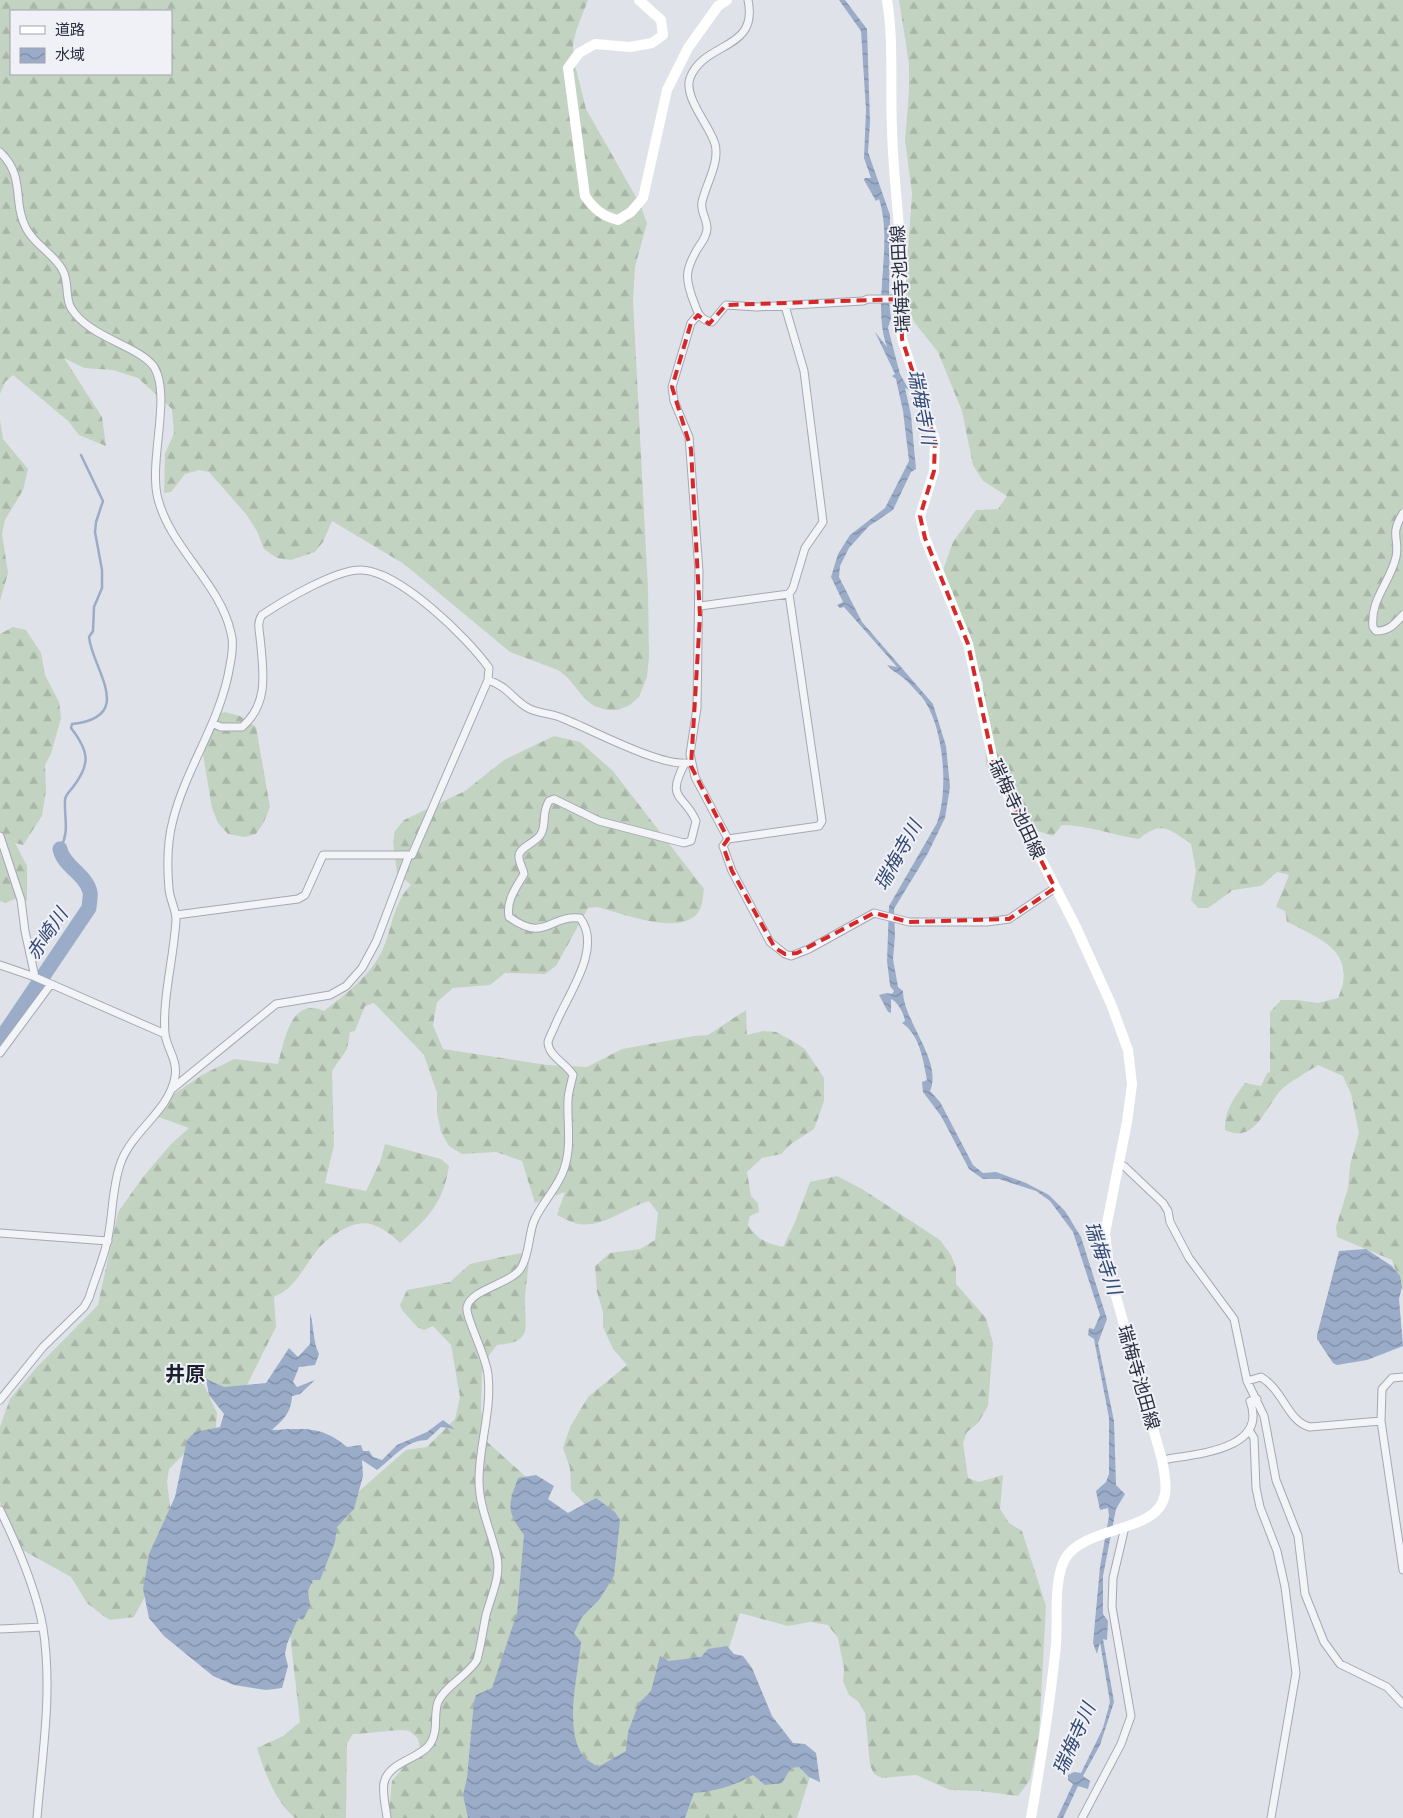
<svg xmlns="http://www.w3.org/2000/svg" width="1403" height="1818" font-family="Roboto,'Noto Sans JP',sans-serif">
	<style>
		.forest { fill: url(#forest-firs); fill-rule: evenodd }
		.water { fill: url(#water-waves) }
		.lines { fill: none; stroke-linecap: round; stroke-linejoin: round }
		.stream { stroke: #9bacc9; stroke-width: 2.5 }
		.river { stroke: #9bacc9; stroke-width: 15 }
		.minor-casing { stroke: #a5a8b3; stroke-width: 9 }
		.minor { stroke: #f3f4f7; stroke-width: 7 }
		.secondary { stroke: #fff; stroke-width: 10 }
		.marked { fill: none; stroke: #d62828; stroke-width: 4; stroke-dasharray: 10 6; stroke-linejoin: round }
		.labels { text-anchor: middle; dominant-baseline: central; stroke-width: 4; stroke-linejoin: round; paint-order: stroke }
		.street-label { font-size: 18px; fill: #292e40; stroke: #eff1f6 }
		.water-label { font-size: 19px; font-style: italic; fill: #334874; stroke: #eff1f6 }
		.quarter-label { font-size: 20px; font-weight: bold; fill: #1b2031; stroke: #eff1f6 }
	</style>
	<defs>
		<pattern id="forest-firs" width="22" height="20" patternUnits="userSpaceOnUse" patternTransform="scale(1.25)"><rect width="22" height="20" fill="#c3d3c1"/><path d="M5 1l3.5 6h-7zM16 11l3.5 6h-7z" fill="#a8b5a7"/></pattern>
		<pattern id="water-waves" width="16" height="10" patternUnits="userSpaceOnUse" patternTransform="scale(1.25)"><rect width="16" height="10" fill="#9bacc9"/><path d="M0 5q4-4 8 0t8 0" fill="none" stroke="#7e8ca5"/></pattern>
	</defs>
	<rect width="100%" height="100%" fill="#e0e2e9"/>
	<path class="forest" d="M0,0H588L576,31L573,45L574,61L586,109L640,204L647,223L635,267L633,301L648,589L649,658L647,677L639,697L630,705L618,710H607L594,706L585,699L568,678L558,670L510,652L404,564L332,521L323,542L315,552L291,560L277,558L264,549L257,531L246,514L209,472L199,470L185,474L171,492L164,493L165,454L174,433L172,409L138,378L113,370L84,368L64,358L102,417L106,446L79,435L68,421L13,375L5,382L0,394ZM11,11H171V74H11Z
		M899,0H1403V1291L1392,1260L1337,1237L1336,1227L1348,1188L1350,1165L1359,1133L1351,1094L1343,1076L1318,1065C1306,1073 1292,1080 1282,1089C1265,1106 1256,1145 1225,1130C1224,1111 1234,1098 1245,1083L1261,1086L1267,1073L1270,1072V1012L1281,1000H1297L1318,1003L1338,998C1358,953 1322,939 1287,922L1285,911L1276,907L1289,875L1277,872L1261,886L1233,890L1208,908H1198L1191,900L1196,871L1191,844C1169,829 1162,820 1139,839C1112,835 1088,825 1062,825L1053,836L1032,829L986,764L983,683L943,570L953,542L976,510L998,509L1007,496L983,481L973,465L962,411L938,352L914,322L905,296L912,193L905,140L909,91V64Z
		M0,420L3,439L28,469L23,490L5,520L2,534L8,573L0,601Z
		M13,627L26,630L41,653L45,675L59,702L61,718L51,754L45,765L46,790L42,816L23,845L15,843L27,866V901L15,899L5,903L0,901V634Z
		M225,712L240,716L256,727L270,807L264,822L256,834L245,837L228,834L218,823L212,808L202,749L216,715Z
		M554,736L580,742L613,771L704,889C703,895 703,903 700,909C686,939 621,913 597,907L588,908L556,966L545,974L505,973L490,985L453,988L437,1002L433,1025L443,1049L547,1065L587,1067L622,1049L694,1036L708,1035L746,1010L747,1035L763,1031L776,1032L791,1040L805,1049L824,1078V1101L814,1129L791,1144L781,1154L762,1158L747,1172L751,1196L758,1203L759,1212L750,1216L748,1225C757,1239 767,1244 783,1247L795,1222L810,1182L837,1176L862,1189L940,1240L951,1255L956,1268V1284L986,1318L993,1343L988,1406L978,1423L967,1432L963,1443L968,1478L979,1482L1003,1475L1000,1509L1009,1523L1022,1531L1046,1606L1039,1736L1030,1780L1018,1796L980,1791L950,1790L916,1775L882,1778L874,1774L870,1765L865,1713L859,1702L849,1695L843,1681L844,1669L838,1638L828,1625L810,1622L788,1626L740,1613L724,1664L626,1768L591,1775L565,1744L562,1635L607,1526L571,1490L570,1468L563,1448L570,1427L588,1397L627,1365L613,1349L603,1327V1312L597,1292L595,1266L610,1253L640,1249L655,1240L658,1213L649,1201C627,1207 603,1228 579,1224C572,1223 564,1218 557,1215L565,1192L535,1203L522,1161L496,1152L462,1154L449,1146L441,1132L437,1113V1093L424,1055L374,1003L365,1006L355,1031L350,1032L347,1049L332,1071L334,1145L325,1183L366,1191L380,1162L385,1144L441,1159L449,1166C443,1204 428,1218 400,1243C393,1236 382,1227 371,1224C352,1219 326,1238 315,1253C301,1271 296,1287 274,1297L276,1327L244,1391L215,1390L199,1374L217,1413L215,1438L197,1441L169,1469L167,1482L171,1513L149,1589L134,1617L110,1620L105,1617L87,1603L71,1577L17,1547L9,1538L0,1501V1427L10,1399L36,1368L98,1305L118,1212L143,1177L171,1144L189,1128L156,1116L168,1098L202,1075L234,1059L278,1064C284,1041 291,996 324,1011C346,994 371,975 383,949C392,928 394,901 411,885L397,873L393,842L395,831L404,820L465,791L504,760Z
		M521,1253L529,1262C528,1274 525,1288 525,1301C525,1329 533,1342 497,1345L490,1354L482,1373L481,1410L486,1441L535,1485L527,1596L472,1818H383L390,1800L392,1781L420,1747L418,1739C416,1736 412,1733 409,1731C402,1728 364,1734 353,1734L347,1743L346,1818H295C275,1801 265,1773 257,1748L283,1736L300,1722L287,1609L349,1500L406,1450L427,1447L455,1419L460,1397L451,1345L433,1326L424,1330L417,1327L402,1310L400,1305L407,1290L450,1282L470,1264Z
		M794,1763L811,1773L797,1818H680L698,1786Z"/>
	<path class="water" d="M839,0H845L867,29L870,123L868,152L890,215L889,302L891,318L888,328L900,374L909,390L905,388L911,415L916,469L911,472L893,510L869,526L849,548L840,566L839,577L862,622L933,704L946,746L950,787L945,818L928,853L894,909L895,936L893,959L898,987L903,991C903,1021 943,1061 930,1091L940,1102L973,1165L983,1173L996,1172L1026,1183L1049,1195L1065,1211L1081,1237L1107,1319L1098,1343L1114,1421L1116,1485L1125,1494L1116,1509L1103,1576V1614L1108,1621L1107,1640L1103,1639L1114,1702L1100,1745L1083,1776L1090,1781L1088,1789L1078,1786L1063,1818H1057L1073,1784L1068,1780V1775L1074,1772L1081,1773L1103,1728L1110,1702L1100,1642L1097,1654L1093,1643L1100,1567L1109,1516L1108,1508L1100,1510L1096,1491L1106,1482L1109,1474V1418L1094,1339L1088,1335L1089,1328L1094,1329L1100,1315L1073,1232L1050,1201L1036,1191L999,1179H983L969,1169L941,1116L923,1092L922,1082L927,1080C923,1060 920,1035 902,1023L905,1021C904,1014 898,1002 891,999V1013L888,1012L879,995L887,993L892,994L894,991L890,986L887,961L889,906L937,823C949,790 944,724 921,696C915,690 909,682 902,677C896,672 892,671 887,665L897,667L844,607L840,608L837,605L843,602L831,577L838,554L850,535L885,508L909,461L903,411L896,379L892,376L895,374L875,332L887,347C871,303 894,246 879,199L876,201L864,180L865,178H871L864,158L866,110L861,31Z
		M1366,1249L1392,1266L1400,1276L1402,1287L1399,1299L1403,1346L1367,1360L1337,1365L1333,1363L1317,1339V1335L1339,1251Z
		M310,1313C314,1326 313,1343 319,1354L315,1365L299,1367L293,1382L297,1387L315,1380L300,1394L292,1396C291,1413 284,1419 272,1430C304,1429 321,1425 347,1447L361,1445L363,1451H369L373,1457L382,1460L397,1445L427,1432L443,1420L455,1429L441,1427L427,1440C406,1440 393,1458 377,1470L362,1460L363,1476L354,1509L337,1527L335,1542L320,1580H313L308,1591L310,1606L303,1620L298,1618L287,1644L285,1654L288,1666L282,1688L266,1690L234,1685L213,1676L164,1636L149,1618L143,1589L149,1554L175,1497L187,1440L195,1432L220,1427L224,1414L209,1395L206,1379L224,1387L266,1383L289,1348L298,1357L310,1344Z
		M536,1475L554,1486L548,1499L568,1513L596,1498L615,1512L620,1520L614,1576L599,1600L582,1617L574,1633L581,1642C579,1672 562,1732 585,1758C588,1761 594,1764 598,1767L626,1751L628,1732L639,1703L651,1691L660,1656L669,1661L701,1657L708,1649L727,1646L734,1654L743,1656L752,1668L772,1716L793,1743L805,1744L816,1753L820,1782L809,1777L799,1767L791,1768L782,1783L765,1785L753,1775C734,1786 716,1791 694,1793L685,1818H468L463,1795L467,1778L474,1702L476,1695L492,1688L517,1613L524,1535C506,1510 508,1506 518,1478Z"/>
	<g class="lines">
		<path class="stream" d="M60,849C70,831 64,819 65,800C65,795 70,791 73,787C91,764 89,751 71,728L72,724C137,717 92,669 89,637L93,631L94,607L102,588V570L95,532L96,522L103,501L81,455"/>
		<path class="river" d="M0,1040L89,908C89,904 91,896 90,892C86,874 63,866 60,849"/>
		<defs>
			<path id="minor" d="M748,0C759,51 704,41 690,78C683,97 710,126 715,144C720,162 706,184 702,202C700,211 707,219 707,228C707,236 702,242 698,248C684,271 685,280 695,305C698,314 701,320 712,322L726,305L757,307L863,301L868,299H901
				M0,152C26,177 12,201 26,228C34,245 55,254 63,271C69,282 65,298 71,308C89,338 140,346 154,367C172,396 148,462 158,499C171,549 220,583 231,633C234,643 232,655 230,665C221,722 187,765 173,820C167,842 167,866 169,889C170,900 176,909 176,920C174,956 162,1000 165,1034C167,1049 178,1060 175,1077C169,1111 133,1130 121,1162C112,1186 113,1213 108,1238C104,1258 95,1278 89,1298L84,1307L43,1347L0,1400
				M698,315L691,323L672,387L674,401L689,437L699,571L697,708L690,754L695,777L728,839
				M1403,513C1389,536 1400,538 1396,557C1390,583 1370,599 1373,627L1376,631C1389,631 1395,624 1403,615
				M789,594L822,821L819,826L728,839L723,846L732,871L770,942L785,954L791,956L809,949L874,913L909,922H987L1009,919L1055,888
				M700,606L789,594L793,588L805,548L823,522L804,371L785,306
				M488,680C509,687 512,699 528,708C539,714 551,713 562,718C593,730 658,766 688,763
				M0,836L21,900L25,931L35,977
				M176,915L298,899L305,895L323,855H409
				M0,965L35,977L165,1034
				M0,1053L51,984
				M172,1089L276,1004L330,995L346,986L362,968L376,942L409,855H412L488,680L489,668C467,637 400,572 362,570C338,568 283,601 262,615C257,622 259,629 260,637C263,670 270,703 242,727H221L214,724
				M1120,1165L1124,1166L1163,1203L1168,1211L1170,1222L1189,1258L1234,1319L1247,1381L1264,1416L1276,1480L1298,1536L1305,1594L1324,1642L1340,1664L1387,1687L1403,1704
				M0,1233L108,1241
				M1403,1377L1392,1378L1382,1389L1381,1421L1403,1570
				M1247,1381L1261,1377C1284,1391 1288,1422 1310,1427L1381,1421
				M1249,1430L1254,1438L1256,1488L1260,1507L1277,1551L1285,1587L1296,1673L1271,1818
				M1162,1460C1193,1454 1269,1451 1250,1401L1257,1399
				M0,1510C18,1547 36,1588 43,1628C53,1691 42,1756 37,1818
				M0,1629L43,1627
				M387,1818C386,1808 382,1793 384,1783C388,1762 420,1759 430,1744C439,1731 433,1715 438,1702C444,1687 467,1676 477,1660C481,1645 483,1630 486,1615C491,1596 501,1577 497,1557C491,1530 479,1508 479,1480C479,1445 492,1410 488,1375C487,1357 465,1317 467,1307C471,1289 511,1284 521,1268C530,1253 528,1236 534,1221C542,1202 558,1188 564,1169C572,1146 567,1124 568,1101C568,1093 571,1084 573,1075C567,1064 548,1056 548,1042C549,1038 552,1032 554,1028C565,998 604,949 580,918C549,915 545,943 509,917C506,900 516,888 524,874C523,868 518,861 519,855C520,847 537,842 541,834C547,823 541,814 549,801L554,799L599,821L684,843L691,841L696,821C684,793 665,801 685,763
				M1082,1818L1121,1744L1131,1716L1112,1607L1113,1578L1125,1527"/>
		</defs>
		<use href="#minor" class="minor-casing"/>
		<use href="#minor" class="minor"/>
		<path class="secondary" d="M639,0L661,20L663,35L652,43L630,47L595,44L579,53L568,68L585,196C594,209 602,216 618,220L631,212L643,198L667,90L688,48L718,6L727,0
			M887,0C894,42 890,86 892,129C893,173 899,216 901,259C902,285 898,312 902,339L935,440L934,471L920,516L925,538L968,644L995,770L1076,927L1111,1004L1128,1050L1132,1084L1127,1122L1105,1233L1110,1275L1162,1460C1164,1471 1167,1483 1165,1494C1159,1534 1084,1525 1065,1559C1053,1581 1058,1621 1056,1645C1050,1704 1041,1760 1031,1818"/>
	</g>
	<path class="marked" d="M901,299L902,339L935,440L934,471L920,516L925,538L968,644L995,770L1055,888L1009,919L909,922L874,913L797,953L785,954L775,948L732,871L723,846L728,839L691,766L700,616L691,449L672,387L691,323L698,315L709,324L726,305Z"/>
	<g class="labels">
		<g class="street-label">
			<text transform="translate(900 279) rotate(-93)">瑞梅寺池田線</text>
			<text transform="translate(1017 809) rotate(65)">瑞梅寺池田線</text>
			<text transform="translate(1139 1377) rotate(74)">瑞梅寺池田線</text>
		</g>
		<g class="water-label">
			<text transform="translate(922 407) rotate(79)">瑞梅寺川</text>
			<text transform="translate(898 855) rotate(-61)">瑞梅寺川</text>
			<text transform="translate(47 934) rotate(-56)">赤崎川</text>
			<text transform="translate(1103 1258) rotate(71)">瑞梅寺川</text>
			<text transform="translate(1074 1739) rotate(-66)">瑞梅寺川</text>
		</g>
		<g class="quarter-label">
			<text x="185" y="1374">井原</text>
		</g>
	</g>
	<rect x="10" y="10" width="162" height="65" fill="#eff1f6" stroke="#a0a3ad"/>
	<rect x="20" y="26" width="25" height="8" fill="#ffffff" stroke="#a0a3ad"/>
	<text x="55" y="35" font-size="15" fill="#292e40">道路</text>
	<rect x="20" y="48" width="25" height="15" fill="url(#water-waves)" stroke="#a0a3ad"/>
	<text x="55" y="60" font-size="15" fill="#292e40">水域</text>
</svg>
